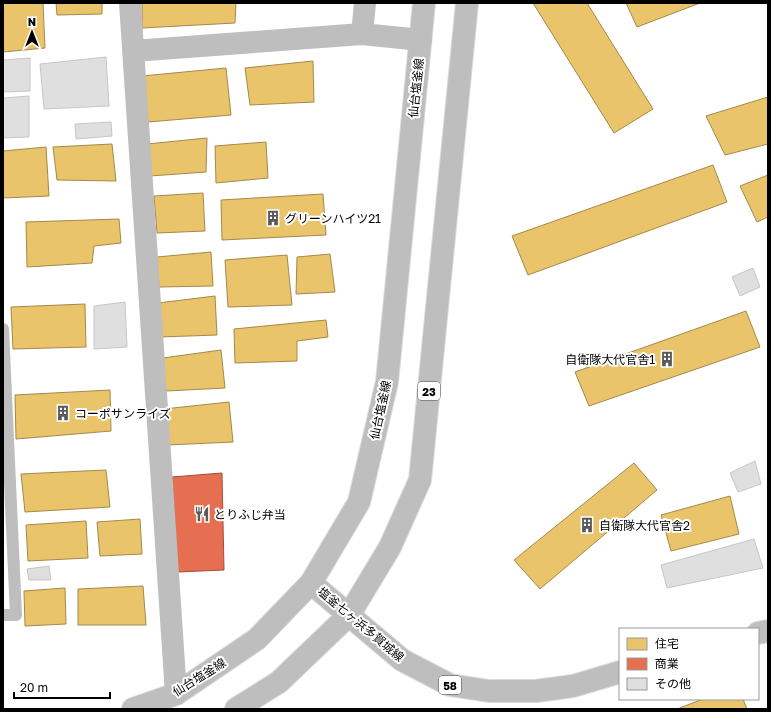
<svg xmlns="http://www.w3.org/2000/svg" width="771" height="712" font-family="'Golos Text','Noto Sans JP',sans-serif">
	<style>
		.homes { fill: #e9c46a; stroke: #a3894a }
		.shops { fill: #e76f51; stroke: #a24e39 }
		.building { fill: #dfdfdf; stroke: #c7c7c7 }
		.lines { fill: none; stroke-linecap: round; stroke-linejoin: round }
		.primary-casing { stroke: #dbdbdb; stroke-width: 24 }
		.lane { stroke: #bebebe; stroke-width: 12 }
		.street { stroke: #bebebe; stroke-width: 22 }
		.primary { stroke: #bebebe; stroke-width: 22 }
		.labels { text-anchor: middle; dominant-baseline: central; stroke-width: 4; stroke-linejoin: round; paint-order: stroke }
		.shield { fill: #fff; stroke: #4c4c4c; stroke-width: 1 }
		.shield-label { font-size: 11px; font-weight: bold; fill: #000 }
		.street-label { font-size: 12px; fill: #000; stroke: #fff }
		.poi-label { font-size: 12px; fill: #000; stroke: #fff; text-anchor: start }
	</style>
	<rect width="100%" height="100%" fill="#fff"/>
	<path class="homes" d="M3,3H43L45,48L3,52Z
		M56,3H102V14L57,15Z
		M142,3H236L235,23L142,28Z
		M533,3H587L653,109L614,133Z
		M626,3H700L637,27Z
		M313,61L314,102L250,105L245,68Z
		M226,68L231,115L148,122L142,76Z
		M768,97V144L725,155L706,116Z
		M207,138L206,172L150,176L147,144Z
		M266,142L268,178L216,183L215,146Z
		M112,144L116,181L57,180L53,147Z
		M46,147L49,196L3,198V151Z
		M713,165L727,202L528,275L512,236Z
		M768,175V217L757,222L740,186Z
		M203,193L205,231L157,233L154,196Z
		M323,194L326,235L222,240L221,200Z
		M119,219L121,243L94,246L92,263L27,267L26,222Z
		M211,252L213,286L159,287L157,257Z
		M330,254L335,292L296,294L297,257Z
		M287,255L292,305L228,307L225,260Z
		M215,296L217,335L160,337L158,303Z
		M85,304L86,347L13,349L11,307Z
		M746,311L760,347L589,406L575,372Z
		M326,320L328,337L297,341V361L235,363L234,329Z
		M221,350L225,388L166,391L163,358Z
		M110,390L111,431L16,439L15,395Z
		M229,402L233,442L167,445L164,409Z
		M634,463L657,490L540,589L514,560Z
		M106,470L110,507L25,512L21,474Z
		M730,496L739,534L671,551L661,515Z
		M140,519L142,554L100,556L97,522Z
		M86,521L88,558L28,561L26,525Z
		M143,586L146,625H78V589Z
		M65,588L66,624L25,626L24,591Z
		M703,699H743L747,709H677Z"/>
	<path class="shops" d="M222,473L224,570L178,572L172,477Z"/>
	<path class="building" d="M106,57L109,106L44,109L40,64Z
		M30,58V91L3,92V60Z
		M29,96V137L3,138V98Z
		M111,122L112,136L76,139L75,124Z
		M753,268L760,287L740,296L732,277Z
		M125,302L127,347L94,349V306Z
		M755,461L761,484L738,492L730,473Z
		M754,539L763,568L667,588L661,565Z
		M49,566L51,580H29L27,569Z"/>
	<g class="lines">
		<defs>
			<path id="primary" d="M311,583L402,660L450,685L489,691H536L573,686L620,672
				M758,633L768,631
				M133,709L176,694L257,639L311,583L359,502L387,382L424,3
				M236,709L279,682L349,615L390,547L420,480L467,3"/>
		</defs>
		<use href="#primary" class="primary-casing"/>
		<path class="lane" d="M3,329L16,615H3"/>
		<path class="street" d="M130,3L176,694
			M362,34L365,3
			M133,51L362,34L421,40"/>
		<use href="#primary" class="primary"/>
	</g>
	<defs>
		<symbol id="building-bare" viewBox="-9 -9 18 18"><path d="M-4-6H4V6H1V3H-1V6H-4ZM-2.5-4.3h1.7v1.8h-1.7ZM.8-4.3h1.7v1.8H.8ZM-2.5-1h1.7V.8h-1.7ZM.8-1h1.7V.8H.8Z" fill="#595959" stroke="#fff" stroke-width="2.5" paint-order="stroke"/></symbol>
		<symbol id="restaurant-bare" viewBox="-9 -9 18 18"><path d="M-5-6h1v4h1v-4h1v4h1v-4h1v5L-1.5 .5V6h-2V.5L-5-1ZM5-6V6H3V1.5H1.5Q1.5-4 5-6Z" fill="#595959" stroke="#fff" stroke-width="2.5" paint-order="stroke"/></symbol>
	</defs>
	<g fill-rule="evenodd">
		<use href="#building-bare" x="262" y="207" width="22" height="22"/>
		<use href="#building-bare" x="656" y="348" width="22" height="22"/>
		<use href="#building-bare" x="52" y="402" width="22" height="22"/>
		<use href="#restaurant-bare" x="191" y="503" width="22" height="22"/>
		<use href="#building-bare" x="576" y="514" width="22" height="22"/>
	</g>
	<g class="labels">
		<g class="shield">
			<rect x="418" y="382" width="22" height="18" rx="3"/>
			<rect x="439" y="676" width="22" height="18" rx="3"/>
		</g>
		<g class="shield-label">
			<text x="429" y="391">23</text>
			<text x="450" y="685">58</text>
		</g>
		<g class="street-label">
			<text transform="translate(416 88) rotate(-84)">仙台塩釜線</text>
			<text transform="translate(380 410) rotate(-78)">仙台塩釜線</text>
			<text transform="translate(361 624) rotate(40)">塩釜七ヶ浜多賀城線</text>
			<text transform="translate(199 677) rotate(-32)">仙台塩釜線</text>
		</g>
		<g class="poi-label">
			<text x="285" y="218">グリーンハイツ21</text>
			<text x="655" y="359" text-anchor="end">自衛隊大代官舎1</text>
			<text x="75" y="413">コーポサンライズ</text>
			<text x="214" y="514">とりふじ弁当</text>
			<text x="599" y="525">自衛隊大代官舎2</text>
		</g>
	</g>
	<rect width="771" height="712" fill="none" stroke="#000000" stroke-width="8"/>
	<rect x="619" y="628" width="140" height="72" fill="#ffffff" stroke="#999999"/>
	<rect x="627" y="638" width="20" height="12" fill="#e9c46a" stroke="#999999"/>
	<text x="655" y="648" font-size="12" fill="#000000">住宅</text>
	<rect x="627" y="658" width="20" height="12" fill="#e76f51" stroke="#999999"/>
	<text x="655" y="668" font-size="12" fill="#000000">商業</text>
	<rect x="627" y="678" width="20" height="12" fill="#dfdfdf" stroke="#999999"/>
	<text x="655" y="688" font-size="12" fill="#000000">その他</text>
	<g transform="translate(32 32)" stroke="#ffffff" stroke-width="3" paint-order="stroke">
	<path d="M0-3L7 15L0 10L-7 15Z" fill="#000000"/>
	<text y="-6" font-size="11" font-weight="bold" text-anchor="middle" fill="#000000">N</text>
	</g>
	<path d="M14 692v6h96v-6" fill="none" stroke="#000000" stroke-width="2"/>
	<text x="20" y="692" font-size="12" fill="#000000" stroke="#ffffff" stroke-width="3" paint-order="stroke">20 m</text>
</svg>
